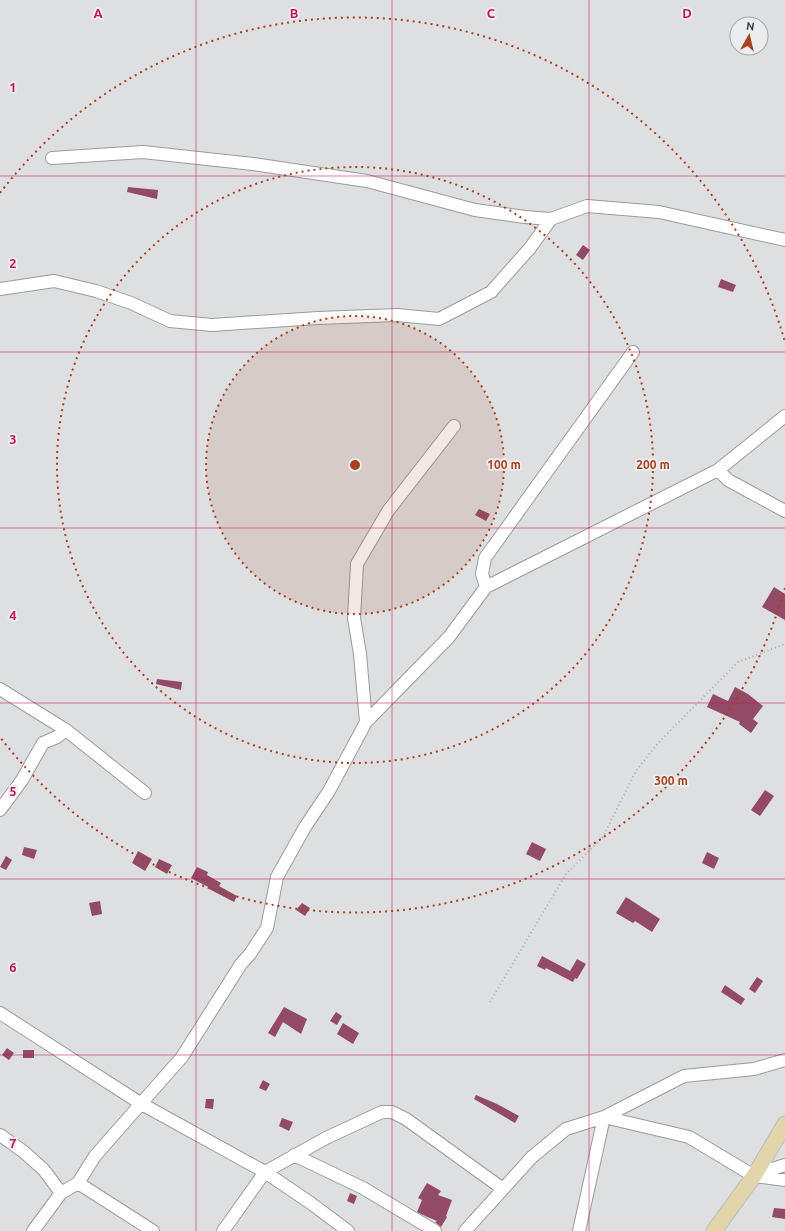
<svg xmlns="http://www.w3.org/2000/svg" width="785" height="1231" font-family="Ubuntu,sans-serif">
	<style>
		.building { fill: #934a66 }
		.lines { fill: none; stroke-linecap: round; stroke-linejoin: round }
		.minor-casing { stroke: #9a9b9d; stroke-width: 14 }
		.major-casing { stroke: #bcbcbd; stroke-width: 17 }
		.path { stroke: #a9aaac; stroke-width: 2; stroke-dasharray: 1 3; stroke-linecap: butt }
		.minor { stroke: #fff; stroke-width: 12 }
		.major { stroke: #e2d5ab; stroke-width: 15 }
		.grid { fill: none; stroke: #c2185b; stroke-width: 1; stroke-opacity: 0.55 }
		.ring { fill: none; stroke: #a8411f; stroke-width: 2; stroke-dasharray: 2 4 }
		.grid-label { font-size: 13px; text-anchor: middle; font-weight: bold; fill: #c2185b; stroke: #ebecee; stroke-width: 4; stroke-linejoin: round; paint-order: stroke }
		.centre { fill: #a8411f; stroke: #ebecee; stroke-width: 2 }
		.ring-label { font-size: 12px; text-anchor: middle; font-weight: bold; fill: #a8411f; stroke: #ebecee; stroke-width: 4; stroke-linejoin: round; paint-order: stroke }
	</style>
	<rect width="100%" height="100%" fill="#dedfe1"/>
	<path class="building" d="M128,187L158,190L157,199L127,192Z
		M583,245L590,250L583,260L576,255Z
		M721,279L736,285L733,292L718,287Z
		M479,509L490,514L486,521L475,515Z
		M774,587L785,594V620L762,607Z
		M157,679L182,682L181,690L156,684Z
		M735,687L748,694L763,706L753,719L758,723L751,733L739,724L740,722L707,707L713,694L728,701Z
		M765,790L774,796L760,816L751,810Z
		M532,842L546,849L540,861L526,854Z
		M24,847L37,850L34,859L22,855Z
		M138,851L152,859L145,871L132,863Z
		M707,852L719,858L714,869L702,863Z
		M6,856L12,860L6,870L0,867Z
		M159,859L172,865L167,874L155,867Z
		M197,867L208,872L207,875L221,883L219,886L237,896L234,902L213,891L209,889L210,888L191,878Z
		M626,897L660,919L652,932L635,921L633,923L616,913Z
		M100,901L102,914L92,916L89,903Z
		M302,903L310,908L305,916L296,910Z
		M542,956L570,971L577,959L586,964L577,979L575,978L573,982L546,968L545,970L537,966Z
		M757,977L763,981L755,993L749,989Z
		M725,985L745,999L741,1005L721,992Z
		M284,1007L307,1019L301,1034L283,1022L275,1037L268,1033Z
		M336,1012L342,1016L337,1025L330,1021Z
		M343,1023L359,1033L353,1044L337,1034Z
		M7,1048L14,1053L9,1060L2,1055Z
		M23,1050H34V1058H23Z
		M263,1080L270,1084L266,1091L259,1088Z
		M476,1095L497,1104L519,1116L515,1123L474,1099Z
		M206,1099H214L213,1109L205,1108Z
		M282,1118L293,1122L289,1131L279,1126Z
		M427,1183L441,1191L438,1195L452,1200L446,1216L447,1217L441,1227L435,1222L437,1221L425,1216L417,1212L422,1200L418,1198Z
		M350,1193L357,1196L354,1204L347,1201Z
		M774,1208L785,1209V1219L772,1217Z"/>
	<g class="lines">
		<defs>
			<path id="minor" d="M52,158L143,152L253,164L367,181L475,210L525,217L551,219L587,206L659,212L785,240
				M0,289L54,281L96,291L131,303L170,321L212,325L318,318L397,315L439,319L491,292L530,248L551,219
				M718,470L728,480L785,511
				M486,587L482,574L485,558L633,352
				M0,689L66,730
				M366,722L449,637L486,587L718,470L785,416
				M0,810L22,780L43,743L57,737L66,730L145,793
				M0,1013L140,1103L265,1172L312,1204L348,1231
				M0,1135L24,1152L44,1170L61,1193
				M294,1155L363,1188L435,1231
				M757,1174L785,1165
				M78,1183L153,1231
				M33,1231L61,1193L78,1183L95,1156L182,1057L241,964L250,954L267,928L277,877L305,827L329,791L366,722L360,654L354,618L357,564L388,511L454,426
				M223,1231L265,1172L326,1138L382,1112H392L406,1119L503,1189
				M465,1231L532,1157L566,1129L604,1117L684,1076L754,1069L785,1060
				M579,1231L604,1117L689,1137L754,1176L785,1180"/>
			<path id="major" d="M714,1231L754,1176L785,1124"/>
		</defs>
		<use href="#minor" class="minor-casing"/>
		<use href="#major" class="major-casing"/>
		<path class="path" d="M490,1002L566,874L603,837L636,771L658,743L738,662L785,644"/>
		<use href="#minor" class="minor"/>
		<use href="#major" class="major"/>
	</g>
	<path class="grid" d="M196,0V1231M392,0V1231M589,0V1231M0,176H785M0,352H785M0,528H785M0,703H785M0,879H785M0,1055H785"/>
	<circle cx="355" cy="465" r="149" fill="#a8411f" fill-opacity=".12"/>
	<g class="ring">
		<circle cx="355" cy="465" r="149"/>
		<circle cx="355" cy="465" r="298"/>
		<path d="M785 588A447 447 0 0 1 0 737M0 193A447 447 0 0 1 785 342"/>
	</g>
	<g class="grid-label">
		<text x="98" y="18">A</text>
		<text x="294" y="18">B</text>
		<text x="491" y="18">C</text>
		<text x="687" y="18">D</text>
		<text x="13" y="92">1</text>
		<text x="13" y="268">2</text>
		<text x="13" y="444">3</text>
		<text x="13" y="620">4</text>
		<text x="13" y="796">5</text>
		<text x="13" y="972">6</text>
		<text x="13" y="1148">7</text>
	</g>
	<circle cx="355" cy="465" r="6" class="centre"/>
	<g class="ring-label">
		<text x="504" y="469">100 m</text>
		<text x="653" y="469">200 m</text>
		<text x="671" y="785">300 m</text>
	</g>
	<g transform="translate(749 36) rotate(8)"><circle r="19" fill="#ebecee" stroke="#a5a5a7"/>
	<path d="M0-3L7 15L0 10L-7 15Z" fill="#a8411f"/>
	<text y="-6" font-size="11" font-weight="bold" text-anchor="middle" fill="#3b3b3c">N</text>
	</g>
</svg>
